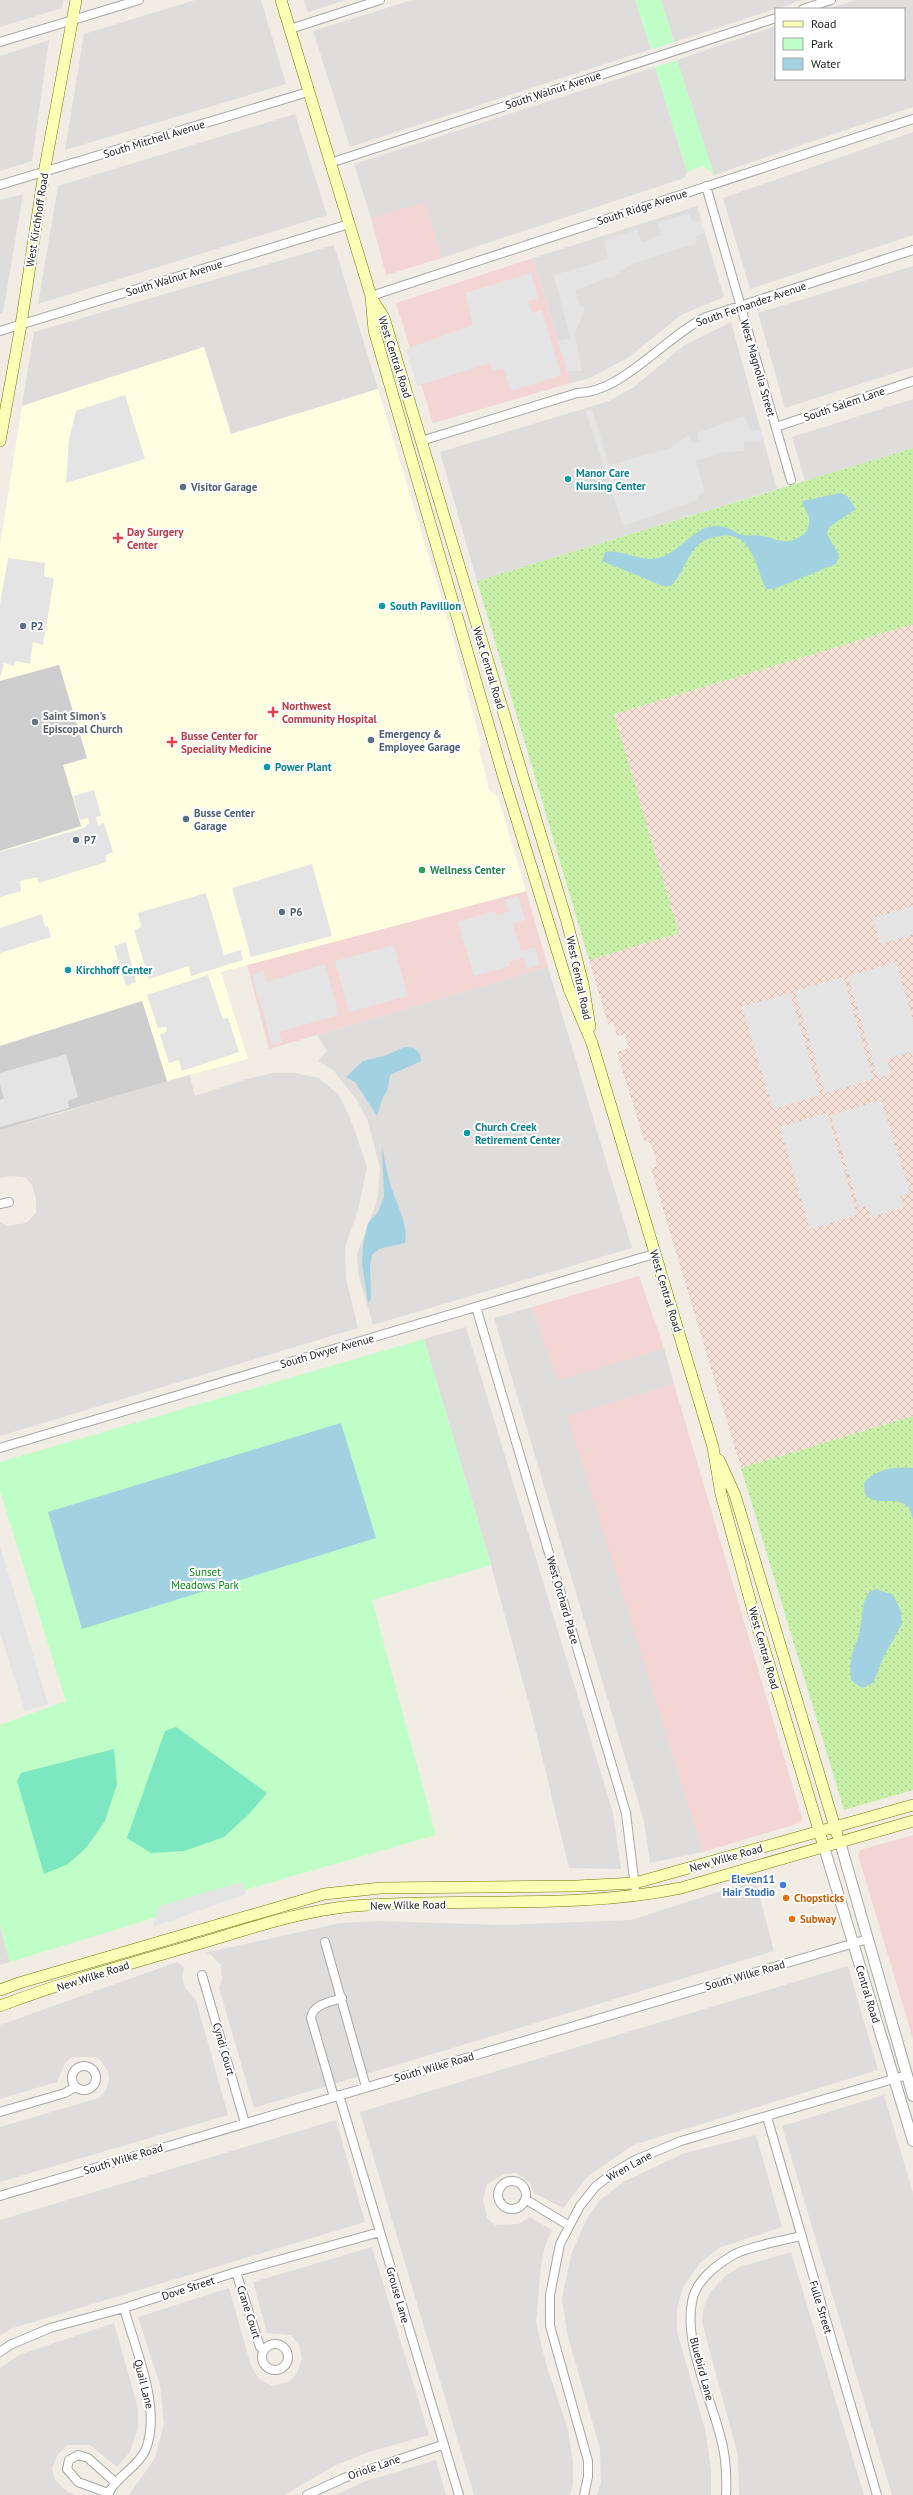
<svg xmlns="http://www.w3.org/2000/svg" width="913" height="2495" font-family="'PT Sans',sans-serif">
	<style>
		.residential { fill: #dedddc }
		.commercial { fill: #f3d5d3 }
		.education { fill: #feffe0 }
		.religious { fill: #cecece }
		.military { fill: url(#military-cross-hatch) }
		.grass { fill: url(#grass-dots) }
		.park { fill: #bffec6 }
		.pitch { fill: #7ce7c1 }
		.parking { fill: #e4e4e4 }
		.water { fill: #a2d2e2 }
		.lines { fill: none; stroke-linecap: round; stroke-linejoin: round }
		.minor-casing { stroke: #a7a7a7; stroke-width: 10 }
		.tertiary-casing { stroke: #a7a7a7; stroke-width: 12 }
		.secondary-casing { stroke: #6c7d00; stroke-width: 12 }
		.minor { stroke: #fff; stroke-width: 8 }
		.tertiary { stroke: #fff; stroke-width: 10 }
		.secondary { stroke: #f9ffb5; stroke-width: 11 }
		.culture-dot { fill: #0f9aa8; stroke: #fff; stroke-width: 1.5 }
		.service-dot { fill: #5c6f8a; stroke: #fff; stroke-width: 1.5 }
		.health-dot { fill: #e0444e; stroke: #fff; stroke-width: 1.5 }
		.worship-dot { fill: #6b7280; stroke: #fff; stroke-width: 1.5 }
		.leisure-dot { fill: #2e9e5b; stroke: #fff; stroke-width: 1.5 }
		.shop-dot { fill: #3f7fe0; stroke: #fff; stroke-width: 1.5 }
		.food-dot { fill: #e8710a; stroke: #fff; stroke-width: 1.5 }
		.labels { text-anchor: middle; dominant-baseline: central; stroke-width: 4; stroke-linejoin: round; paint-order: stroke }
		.street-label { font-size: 11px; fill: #202020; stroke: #fff }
		.culture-label { font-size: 11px; font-weight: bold; fill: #0d838f; stroke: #fff; text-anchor: start }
		.service-label { font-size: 11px; font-weight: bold; fill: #4e5e75; stroke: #fff; text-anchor: start }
		.health-label { font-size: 11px; font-weight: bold; fill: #be3a42; stroke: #fff; text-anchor: start }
		.worship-label { font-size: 11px; font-weight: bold; fill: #5b616d; stroke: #fff; text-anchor: start }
		.leisure-label { font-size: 11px; font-weight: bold; fill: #27864d; stroke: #fff; text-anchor: start }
		.park-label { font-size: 11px; fill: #028a11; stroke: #fff }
		.shop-label { font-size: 11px; font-weight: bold; fill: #366cbe; stroke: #fff; text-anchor: end }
		.food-label { font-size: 11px; font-weight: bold; fill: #c56008; stroke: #fff; text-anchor: start }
	</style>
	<defs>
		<pattern id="military-cross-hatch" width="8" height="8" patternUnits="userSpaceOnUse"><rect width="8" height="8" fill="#f4e0d7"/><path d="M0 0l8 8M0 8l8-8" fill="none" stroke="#d1c0b8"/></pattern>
		<pattern id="grass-dots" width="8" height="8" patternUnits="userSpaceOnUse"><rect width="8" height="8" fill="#c8efa7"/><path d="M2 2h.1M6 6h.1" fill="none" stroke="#accd8f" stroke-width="1.8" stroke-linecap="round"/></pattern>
	</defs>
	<rect width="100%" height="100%" fill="#f1ede5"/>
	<path class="residential" d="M0,0H63L62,8L0,27Z
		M195,0H261L286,84L65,150L84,34Z
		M304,0H346L308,12Z
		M412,0H635L651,49L350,147L313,31Z
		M661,0H802L674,42Z
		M855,0H913V107L714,175L677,60L776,26V79H904V9H828Z
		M49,40L32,161L0,171V56Z
		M655,67L687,172L684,178L442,258L425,203L371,218L354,164Z
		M295,114L327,215L38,304L58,186Z
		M913,132V235L750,289L723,198Z
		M23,194L3,313L0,314V200Z
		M697,206L724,297L681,315L629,357L590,378L571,383L533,258Z
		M334,245L378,389L231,434L204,347L22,406L34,332Z
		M913,266V367L785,408L758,313Z
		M731,322L777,489L477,581L440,452L609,401L634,387L683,346Z
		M913,399V448L805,481L792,437Z
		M548,967L632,1248L373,1325L358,1273L357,1254L377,1201L380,1168L367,1119L356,1099L333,1070L318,1061L327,1051L317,1035Z
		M189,1073L195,1096L247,1079L273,1073H295L319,1078L339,1095L352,1123L367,1167L358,1210L345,1247L346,1278L358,1328L0,1436V1222L7,1226L26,1223L36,1213V1199L32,1185L25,1177L11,1176L0,1178V1130L62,1113Z
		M532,1307L557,1380L664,1348L674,1384L568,1416L703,1852L650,1863L644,1821L494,1318Z
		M466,1327L613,1813L621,1869L569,1868L532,1715L491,1565L424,1339Z
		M755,1880L774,1951L254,2108L219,1988L222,1980L221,1965L211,1955L204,1953L340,1923L378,1921L503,1925L631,1920Z
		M0,1926L10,1962L0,1965Z
		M177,1962L184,1967L182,1978L185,1988L196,2000L228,2115L0,2182V2127L99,2098L106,2090L109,2079L108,2071L100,2060L95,2057H72L65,2063L57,2082L0,2099V2025Z
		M848,1966L878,2070L633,2145L588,2176L563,2208L534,2193L530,2183L517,2173L504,2174L487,2184L483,2200L487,2218L495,2225L518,2224L530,2217L552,2230L545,2246L541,2266L536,2322L546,2364L568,2429L573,2464V2484L570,2495H474L360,2112Z
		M884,2095L913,2193V2495H892L782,2126Z
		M336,2120L365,2222L13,2328L0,2335V2220Z
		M756,2135L782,2227L719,2248L700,2263L683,2287L677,2309V2331L706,2433L711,2471V2495H597L601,2482L600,2449L567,2333L562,2299L571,2255L587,2218L601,2199L625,2181L682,2154Z
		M372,2247L429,2435L372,2451L336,2465L284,2495H129L155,2458L164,2424L160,2385L138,2317L229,2288L251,2366L260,2380L273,2386L290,2381L298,2371L302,2358L299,2345L291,2335L267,2333L253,2282Z
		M791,2252L864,2495H739L738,2456L702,2322L703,2309L709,2294L726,2275L740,2267Z
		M114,2323L138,2408V2428L130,2452L117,2467L90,2445H67L57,2456L52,2469L55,2480L68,2492L76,2495H0V2368L19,2355Z
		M436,2460L446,2495H335L366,2481Z"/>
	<path class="commercial" d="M425,202L442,258L386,275L371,218Z
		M533,258L571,383L433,423L396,303Z
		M526,891L548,967L269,1049L247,964Z
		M639,1276L664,1348L557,1381L532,1307Z
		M674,1384L802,1818L800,1823L703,1852L567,1416Z
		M913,1835V2039L858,1855L860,1850Z"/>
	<path class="education" d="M204,347L231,434L378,389L446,613L481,743L479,750L489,790L498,797L526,891L221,972L248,1059L167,1081L142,1001L0,1046V851L81,826L63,765L87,758L59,665L0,681V545L22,406Z"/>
	<path class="religious" d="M59,665L87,758L63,765L81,826L0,851V681Z
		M142,1001L167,1081L0,1130V1046Z"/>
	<path class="military" d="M913,624V1416L741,1468L651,1169L656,1166V1160L651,1144L644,1140L617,1052L629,1048L625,1034L617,1036L613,1023L608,1024L589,960L679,933L614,714Z"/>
	<path class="grass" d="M913,448V624L614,714L679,933L589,960L477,581Z
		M913,1416V1790L844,1810L741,1468Z"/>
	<path class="park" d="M635,0H661L674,42L651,49Z
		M677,60L714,175L703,166L687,172L655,67Z
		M424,1339L491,1565L372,1600L436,1835L248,1889L10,1962L0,1923V1725L66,1701L0,1491V1462Z"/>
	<path class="pitch" d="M176,1727L267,1793L249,1814L224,1837L184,1851L151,1853L127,1838L165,1731Z
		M114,1749L117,1784L105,1821L86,1848L68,1864L44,1874L17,1781L21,1773Z"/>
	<path class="parking" d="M689,213L693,223L701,221L705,233L696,236L697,243L632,264L614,276L575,290L580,306L585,308L575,334L582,371H567L558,341L570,338L554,275L608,259L604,241L637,229L642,242L661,235L658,223Z
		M531,273L538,298L528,301L532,313L542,310L561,375L511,391L503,368L493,371L490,363L417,386L406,349L473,325L465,293Z
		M125,395L145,459L66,483L69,439L76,411Z
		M592,409L609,465L671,448L688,435L693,444L699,441L697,433L745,416L750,431L761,430L763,440L743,442L745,451L722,452L696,461L705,492L697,496V500L623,526L586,411Z
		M8,558L45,563L44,576L54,579L43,645L33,642L30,664L16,661L14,666L4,663L0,679V604Z
		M94,790L101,816L96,817L98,825L104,823L113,852L106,855V862L39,883L37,877L20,881L21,891L0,897V852L84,828L89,823L88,818L80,820L73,796Z
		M312,864L332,936L251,957L232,888Z
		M206,893L224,955L241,950L243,960L191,976L189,966L149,979L134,930L141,927L138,913Z
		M518,896L525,920L513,924L521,951L535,947L540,965L527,969L523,958L509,962L510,966L474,976L458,922L494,911L496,915L509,912L505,900Z
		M913,906V934L881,944L872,918Z
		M42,914L45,927L48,926L51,937L0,953V928Z
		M126,942L136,982L126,986L114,946Z
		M394,945L408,996L349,1012L335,961Z
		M896,962L913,1021V1057L909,1052L887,1059L891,1074L878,1078L848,976Z
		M325,964L339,1015L279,1032L282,1042L272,1045L252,975L263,971L266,982Z
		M208,975L223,1019L228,1018L239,1052L182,1071L179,1060L169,1063L160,1035L167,1031L166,1027L158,1028L147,995Z
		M843,977L873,1079L825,1093L795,991Z
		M790,993L820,1095L773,1109L742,1007Z
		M66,1054L78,1097L68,1101L69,1108L0,1127V1100L4,1098L0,1085V1073Z
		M881,1100L910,1193L900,1196L904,1207L871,1217L868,1206L859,1208L831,1115Z
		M827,1113L857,1215L810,1229L780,1127Z
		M0,1546L48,1704L25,1711L0,1633Z
		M242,1882L246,1894L153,1927L159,1906Z"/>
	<path class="water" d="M841,493L848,497L856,509L829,527L827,534L839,555L836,564L774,589H766C756,568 752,531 721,536C713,537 704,539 698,545C686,556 683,574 671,586H663L602,561L605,552C624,549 641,564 662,557C681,550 695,526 717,526C726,526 731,530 739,534C747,537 756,534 763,536C769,537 775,540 781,541C794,543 812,534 809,518C808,512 803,507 802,501Z
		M405,1047L414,1048L420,1054L421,1061L390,1075L387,1091L383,1097L377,1116L355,1082L346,1077L363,1061L384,1056Z
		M382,1147C385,1159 386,1171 390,1183C395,1202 409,1224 405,1243L379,1249L372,1255L370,1266L371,1299L368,1303L362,1264L363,1245L368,1223L378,1212L384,1197Z
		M341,1423L376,1538L82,1629L48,1512Z
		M913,1468V1519C911,1515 912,1511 909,1508C898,1494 875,1508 865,1494L864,1484C872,1469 898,1466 913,1468Z
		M876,1589L893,1595L901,1611L902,1624L884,1656L873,1683L862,1688L851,1680L850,1668L852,1654L859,1635L864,1602L869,1592Z"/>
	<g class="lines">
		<defs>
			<path id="minor" d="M803,9L831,0
				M290,29L380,0
				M0,42L139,0
				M330,163L776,18
				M0,185L308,92
				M706,186L791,480
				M371,296L913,119
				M0,331L349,224
				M776,427L913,381
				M421,441L577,393C622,393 666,336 706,317L913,250
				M0,1204L9,1202
				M476,1307L626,1813L635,1887
				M0,1448L654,1254
				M325,1942L366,2087
				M202,1975L245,2123
				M72 2078a12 12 0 1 1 24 0a12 12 0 1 1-24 0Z
				M339,2095L459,2495
				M334,2097L311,2018C313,2004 330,2002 342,1998
				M0,2112L65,2093L75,2087
				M767,2117L877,2495
				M498 2195a14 14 0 1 1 28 0a14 14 0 1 1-28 0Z
				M0,2196L868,1939
				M525,2199L568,2225
				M236,2272L260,2347L264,2350
				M262 2357a13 13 0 1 1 26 0a13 13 0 1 1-26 0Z
				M0,2352L10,2345L50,2328L124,2308L236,2272L380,2232
				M108,2493L78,2482L67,2469L69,2460L78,2455L88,2458L116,2483
				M108,2495C115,2477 137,2468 145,2451C163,2410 135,2349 124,2308
				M307,2495L344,2478L442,2445
				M584,2495L588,2477V2461L550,2326V2295L560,2244L580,2206L596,2186L613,2173L635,2160L681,2141L907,2075
				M726,2495C727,2475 726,2455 720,2435C710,2396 684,2343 692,2302C695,2281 717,2264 735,2254C749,2246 783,2241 800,2236"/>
			<path id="tertiary" d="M840,1842L913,2096
				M824,1847L913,2141"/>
			<path id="secondary" d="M281,0L371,296L374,330L503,775L569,989L592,1043L713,1447L721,1494L753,1611L824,1847
				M372,299L384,318L567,922L583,984L590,1027
				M0,441L21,325L44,173L76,0
				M719,1460L735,1495L837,1834
				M0,1990L19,1983L324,1894L381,1888L577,1886L635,1883L913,1805
				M0,2006C63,1982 129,1964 194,1945C246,1930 299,1911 353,1906C463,1897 573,1910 681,1888L913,1821"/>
		</defs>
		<use href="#minor" class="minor-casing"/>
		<use href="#tertiary" class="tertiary-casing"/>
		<use href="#secondary" class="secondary-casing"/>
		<use href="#minor" class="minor"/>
		<use href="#tertiary" class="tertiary"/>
		<use href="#secondary" class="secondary"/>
	</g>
	<g class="culture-dot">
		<circle cx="568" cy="479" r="4"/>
		<circle cx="382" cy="606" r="4"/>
		<circle cx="267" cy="767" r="4"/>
		<circle cx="68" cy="970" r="4"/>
		<circle cx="467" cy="1133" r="4"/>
	</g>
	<g class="service-dot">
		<circle cx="183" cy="487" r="4"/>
		<circle cx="23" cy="626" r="4"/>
		<circle cx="371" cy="740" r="4"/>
		<circle cx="186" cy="819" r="4"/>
		<circle cx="76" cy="840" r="4"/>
		<circle cx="282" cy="912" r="4"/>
	</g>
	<g class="health-dot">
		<path d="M116 532h4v4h4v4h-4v4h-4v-4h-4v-4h4z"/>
		<path d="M271 706h4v4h4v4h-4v4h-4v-4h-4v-4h4z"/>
		<path d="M170 736h4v4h4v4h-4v4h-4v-4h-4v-4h4z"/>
	</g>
	<circle class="worship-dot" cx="35" cy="722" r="4"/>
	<circle class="leisure-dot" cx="422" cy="870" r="4"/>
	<circle class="shop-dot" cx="783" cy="1885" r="4"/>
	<g class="food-dot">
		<circle cx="786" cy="1898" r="4"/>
		<circle cx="792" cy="1919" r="4"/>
	</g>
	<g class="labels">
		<g class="street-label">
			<text transform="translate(553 90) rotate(-18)">South Walnut Avenue</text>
			<text transform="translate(154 139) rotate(-17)">South Mitchell Avenue</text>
			<text transform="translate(642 207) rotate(-18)">South Ridge Avenue</text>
			<text transform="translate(37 220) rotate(-81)">West Kirchhoff Road</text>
			<text transform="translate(174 278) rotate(-17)">South Walnut Avenue</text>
			<text transform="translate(751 304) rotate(-19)">South Fernandez Avenue</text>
			<text transform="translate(395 357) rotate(72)">West Central Road</text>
			<text transform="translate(758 368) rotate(74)">West Magnolia Street</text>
			<text transform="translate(844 404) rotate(-19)">South Salem Lane</text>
			<text transform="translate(489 668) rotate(73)">West Central Road</text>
			<text transform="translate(579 978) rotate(78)">West Central Road</text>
			<text transform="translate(666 1291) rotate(73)">West Central Road</text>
			<text transform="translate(327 1351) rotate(-16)">South Dwyer Avenue</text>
			<text transform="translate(563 1600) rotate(74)">West Orchard Place</text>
			<text transform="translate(764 1648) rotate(74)">West Central Road</text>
			<text transform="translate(726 1858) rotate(-16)">New Wilke Road</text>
			<text transform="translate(408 1905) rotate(-1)">New Wilke Road</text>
			<text transform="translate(745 1975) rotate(-16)">South Wilke Road</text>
			<text transform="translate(93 1976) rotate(-18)">New Wilke Road</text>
			<text transform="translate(868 1994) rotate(73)">Central Road</text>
			<text transform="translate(224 2049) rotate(74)">Cyndi Court</text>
			<text transform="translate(434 2067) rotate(-16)">South Wilke Road</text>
			<text transform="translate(123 2159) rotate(-17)">South Wilke Road</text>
			<text transform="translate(629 2166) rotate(-29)">Wren Lane</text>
			<text transform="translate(188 2288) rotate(-18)">Dove Street</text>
			<text transform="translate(398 2295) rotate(74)">Grouse Lane</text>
			<text transform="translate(821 2307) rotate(73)">Fulle Street</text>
			<text transform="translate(249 2312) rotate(72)">Crane Court</text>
			<text transform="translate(702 2369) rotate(75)">Bluebird Lane</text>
			<text transform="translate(144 2384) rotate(76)">Quail Lane</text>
			<text transform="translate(374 2467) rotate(-19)">Oriole Lane</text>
		</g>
		<g class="culture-label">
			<text x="576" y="473">Manor Care<tspan x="576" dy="13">Nursing Center</tspan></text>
			<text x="390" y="606">South Pavillion</text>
			<text x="275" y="767">Power Plant</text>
			<text x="76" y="970">Kirchhoff Center</text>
			<text x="475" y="1127">Church Creek<tspan x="475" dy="13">Retirement Center</tspan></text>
		</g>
		<g class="service-label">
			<text x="191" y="487">Visitor Garage</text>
			<text x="31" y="626">P2</text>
			<text x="379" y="734">Emergency &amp;<tspan x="379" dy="13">Employee Garage</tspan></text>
			<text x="194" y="813">Busse Center<tspan x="194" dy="13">Garage</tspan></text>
			<text x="84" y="840">P7</text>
			<text x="290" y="912">P6</text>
		</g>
		<g class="health-label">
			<text x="127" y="532">Day Surgery<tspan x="127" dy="13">Center</tspan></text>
			<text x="282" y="706">Northwest<tspan x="282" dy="13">Community Hospital</tspan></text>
			<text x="181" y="736">Busse Center for<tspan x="181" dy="13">Speciality Medicine</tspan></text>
		</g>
		<g class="worship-label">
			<text x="43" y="716">Saint Simon's<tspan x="43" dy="13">Episcopal Church</tspan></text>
		</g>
		<g class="leisure-label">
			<text x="430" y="870">Wellness Center</text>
		</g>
		<g class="park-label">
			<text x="205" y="1572">Sunset<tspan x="205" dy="13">Meadows Park</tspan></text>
		</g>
		<g class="shop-label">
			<text x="775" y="1879">Eleven11<tspan x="775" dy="13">Hair Studio</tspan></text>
		</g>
		<g class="food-label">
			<text x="794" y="1898">Chopsticks</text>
			<text x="800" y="1919">Subway</text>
		</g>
	</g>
	<rect x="775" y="8" width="130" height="72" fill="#ffffff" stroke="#a6a6a6"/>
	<rect x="783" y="21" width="20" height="6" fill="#f9ffb5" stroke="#a6a6a6"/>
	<text x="811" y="28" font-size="12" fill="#202020">Road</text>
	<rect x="783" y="38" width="20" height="12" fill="#bffec6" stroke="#a6a6a6"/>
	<text x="811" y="48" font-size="12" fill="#202020">Park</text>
	<rect x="783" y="58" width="20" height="12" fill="#a2d2e2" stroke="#a6a6a6"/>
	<text x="811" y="68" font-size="12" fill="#202020">Water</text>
</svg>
